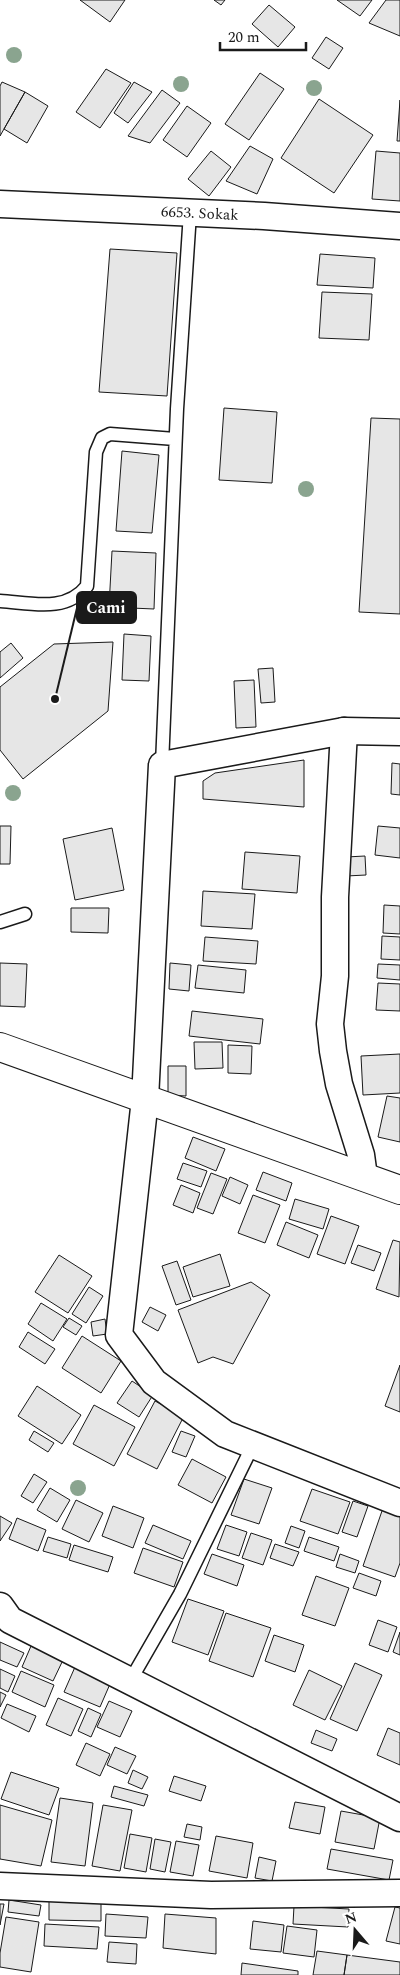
<svg xmlns="http://www.w3.org/2000/svg" width="400" height="1975" font-family="Spectral,serif">
	<style>
		.building { fill: #e6e6e6; stroke: #1a1a1a }
		.lines { fill: none; stroke-linecap: round; stroke-linejoin: round }
		.service-casing { stroke: #1a1a1a; stroke-width: 15 }
		.minor-casing { stroke: #1a1a1a; stroke-width: 29 }
		.tertiary-casing { stroke: #1a1a1a; stroke-width: 30 }
		.service { stroke: #fff; stroke-width: 12 }
		.minor { stroke: #fff; stroke-width: 26 }
		.tertiary { stroke: #fff; stroke-width: 28 }
		.tree { fill: #8aa48f }
		.labels { text-anchor: middle; dominant-baseline: central; stroke-width: 4; stroke-linejoin: round; paint-order: stroke }
		.street-label { font-size: 15px; fill: #1a1a1a; stroke: #fff }
		.leader { fill: none; stroke: #1a1a1a; stroke-width: 2 }
		.callout-dot { fill: #1a1a1a; stroke: #fff; stroke-width: 2 }
		.callout { fill: #1a1a1a; stroke: #1a1a1a; stroke-width: 2 }
		.callout-label { font-size: 16px; text-anchor: middle; font-weight: bold; fill: #fff }
	</style>
	<rect width="100%" height="100%" fill="#fff"/>
	<path class="building" d="M80,0H125L110,22Z
		M214,0H225L221,5Z
		M337,0H372L360,16Z
		M386,0H400V36L369,23Z
		M269,5L295,27L278,47L252,24Z
		M326,37L343,48L329,69L312,58Z
		M106,69L131,83L100,128L76,112Z
		M260,73L284,89L249,140L225,124Z
		M2,82L25,92L0,136V86Z
		M134,82L152,92L128,123L114,113Z
		M162,90L180,103L150,143L128,136Z
		M25,92L48,106L27,143L4,129Z
		M319,99L373,135L334,193L281,158Z
		M400,100V141H397Z
		M187,106L211,123L187,157L163,140Z
		M250,146L273,159L257,194L226,181Z
		M211,151L231,167L209,196L188,179Z
		M376,151L400,153V201L372,199Z
		M110,249L177,253L167,396L99,392Z
		M320,254L375,258L373,288L317,285Z
		M322,292L372,294L369,340L319,338Z
		M224,408L277,412L272,483L219,480Z
		M371,418L400,419V614L359,612Z
		M122,451L159,455L152,533L116,531Z
		M112,551L156,553L154,609L109,607Z
		M124,634L151,636L149,681L122,680Z
		M113,642L108,711L23,779L0,750V687L54,644Z
		M11,643L23,658L0,678V652Z
		M273,668L275,702L261,703L258,669Z
		M254,680L256,727L236,728L234,681Z
		M304,760V807L203,799V781L215,773Z
		M392,763L400,764V795L391,794Z
		M0,826H11L10,864H0Z
		M378,826L400,828V858L375,855Z
		M112,828L124,890L75,900L63,839Z
		M245,852L300,856L297,893L242,889Z
		M365,856L366,875L346,876V857Z
		M203,891L255,894L252,929L201,926Z
		M384,905L400,906V934L383,933Z
		M71,908H109L108,933L71,932Z
		M382,936L400,937V960L381,959Z
		M205,937L258,941L256,964L203,961Z
		M0,963L27,964L25,1007L0,1006Z
		M170,963L191,965L189,991L169,989Z
		M378,964L400,965V980L377,978Z
		M198,965L246,970L244,993L195,988Z
		M378,983L400,984V1011L376,1010Z
		M192,1011L263,1019L260,1044L189,1036Z
		M194,1042H222L223,1068L195,1069Z
		M228,1045L252,1046L251,1074L228,1073Z
		M400,1054V1093L363,1095L361,1056Z
		M168,1066H186V1096L168,1095Z
		M387,1096L400,1098V1142L378,1137Z
		M193,1137L225,1149L216,1171L185,1158Z
		M183,1163L207,1171L201,1187L177,1179Z
		M263,1172L292,1183L286,1201L256,1190Z
		M211,1173L227,1179L213,1214L197,1208Z
		M230,1177L248,1185L240,1204L222,1196Z
		M181,1185L200,1193L193,1213L173,1205Z
		M253,1195L280,1205L265,1243L238,1233Z
		M295,1199L329,1209L323,1229L289,1219Z
		M331,1216L359,1226L345,1264L317,1254Z
		M286,1222L318,1235L309,1258L277,1245Z
		M393,1240L400,1242L399,1297L376,1289Z
		M358,1245L381,1253L374,1271L351,1263Z
		M220,1254L230,1286L193,1297L183,1267Z
		M59,1255L92,1276L68,1313L35,1292Z
		M177,1261L191,1300L176,1305L162,1266Z
		M251,1282L270,1295L233,1364L213,1357L198,1363L178,1310Z
		M89,1287L103,1296L86,1323L72,1314Z
		M41,1303L67,1319L53,1341L28,1324Z
		M150,1307L166,1315L158,1331L142,1322Z
		M69,1318L82,1326L76,1335L63,1327Z
		M105,1319L107,1334L93,1336L91,1322Z
		M28,1332L55,1349L45,1364L19,1347Z
		M82,1336L121,1361L101,1393L62,1368Z
		M400,1365V1412L385,1406Z
		M132,1381L153,1395L139,1417L117,1403Z
		M37,1386L81,1415L62,1444L18,1416Z
		M155,1401L184,1416L157,1469L127,1454Z
		M94,1405L135,1427L114,1466L73,1444Z
		M34,1431L54,1443L48,1452L29,1440Z
		M181,1431L195,1436L186,1457L172,1452Z
		M192,1459L226,1477L212,1503L178,1485Z
		M34,1474L47,1482L33,1503L21,1496Z
		M244,1479L272,1488L259,1524L231,1515Z
		M50,1488L70,1500L57,1522L37,1510Z
		M312,1489L350,1502L338,1534L300,1521Z
		M76,1500L103,1513L89,1542L62,1529Z
		M353,1501L368,1506L357,1537L342,1532Z
		M113,1506L144,1518L133,1548L102,1536Z
		M383,1508L400,1514V1563L395,1577L363,1566Z
		M0,1516L12,1523L0,1541Z
		M17,1518L46,1530L38,1551L9,1539Z
		M153,1525L191,1541L183,1559L145,1543Z
		M226,1525L247,1532L239,1556L217,1549Z
		M291,1526L305,1531L299,1548L285,1543Z
		M251,1533L272,1540L263,1565L242,1558Z
		M48,1537L71,1544L67,1558L43,1551Z
		M309,1537L339,1547L334,1561L304,1551Z
		M275,1544L299,1552L293,1566L270,1558Z
		M74,1545L113,1557L108,1572L69,1560Z
		M143,1548L183,1562L174,1587L134,1573Z
		M212,1554L244,1565L237,1586L204,1574Z
		M340,1554L359,1561L355,1573L336,1567Z
		M359,1573L381,1581L376,1596L353,1588Z
		M316,1576L349,1588L335,1626L302,1615Z
		M188,1599L224,1611L208,1655L172,1642Z
		M226,1613L271,1628L253,1677L209,1661Z
		M378,1620L397,1627L388,1652L369,1645Z
		M400,1632V1655L393,1652Z
		M274,1635L304,1645L295,1672L265,1661Z
		M0,1642L24,1653L17,1667L0,1660Z
		M31,1646L63,1660L53,1681L22,1667Z
		M355,1663L382,1675L357,1731L330,1719Z
		M75,1667L110,1684L100,1707L64,1692Z
		M0,1669L15,1676L8,1692L0,1688Z
		M309,1670L342,1686L325,1720L293,1705Z
		M21,1671L54,1685L45,1707L12,1692Z
		M0,1692L6,1695L0,1707Z
		M58,1698L83,1709L71,1736L46,1725Z
		M109,1701L132,1711L120,1737L97,1727Z
		M7,1704L36,1716L29,1732L1,1718Z
		M88,1708L101,1714L91,1737L78,1731Z
		M388,1728L400,1733V1765L377,1755Z
		M316,1730L337,1739L332,1751L311,1743Z
		M86,1743L110,1754L100,1776L76,1765Z
		M115,1747L136,1756L127,1774L107,1765Z
		M133,1770L148,1777L142,1789L128,1783Z
		M11,1772L59,1788L49,1815L1,1799Z
		M174,1776L206,1786L201,1801L169,1791Z
		M114,1786L148,1795L144,1806L111,1797Z
		M60,1798L93,1803L85,1866L51,1862Z
		M295,1802L325,1807L320,1834L289,1828Z
		M0,1805L52,1820L41,1866L0,1859Z
		M103,1805L132,1810L120,1871L92,1866Z
		M341,1811L380,1818L374,1849L335,1842Z
		M187,1824L202,1827L200,1840L184,1837Z
		M130,1834L152,1838L146,1872L124,1868Z
		M216,1836L253,1843L247,1878L209,1871Z
		M155,1839L171,1842L165,1872L150,1869Z
		M176,1841L199,1845L193,1876L170,1872Z
		M331,1849L393,1860L389,1880L327,1869Z
		M259,1857L276,1861L272,1881L255,1878Z
		M9,1900L41,1905L39,1916L8,1912Z
		M49,1900L101,1901V1921L49,1920Z
		M0,1904H4L0,1925Z
		M294,1906L349,1909L348,1927L293,1924Z
		M395,1907L400,1908V1944L386,1941Z
		M106,1914L148,1917L146,1938L105,1936Z
		M165,1914L216,1918V1954L163,1948Z
		M6,1917L39,1922L31,1972L0,1967V1953Z
		M253,1921L284,1925L281,1952L250,1949Z
		M45,1924L99,1927L97,1949L44,1946Z
		M287,1926L317,1930L314,1957L283,1953Z
		M109,1942L137,1944L136,1964L107,1962Z
		M317,1951L347,1955L344,1975H313Z
		M347,1955L400,1962V1975H344Z
		M242,1963L298,1971V1975H241Z"/>
	<g class="lines">
		<defs>
			<path id="service" d="M0,601C31,603 66,613 87,586L96,452L102,438L110,434L175,439
				M162,765L177,409L190,213
				M0,922L25,914
				M130,1681L180,1594L253,1445"/>
			<g id="minor">
				<path id="s1" d="M0,204L264,216L400,226"/>
				<path d="M344,731L335,897V976L330,1024L333,1051L339,1084L361,1155L364,1177"/>
				<path d="M400,732L344,731L162,765L145,1099L119,1335L154,1382L225,1434L400,1503"/>
				<path d="M0,1606L10,1620L400,1818"/>
				<path d="M0,1886L211,1895L400,1893"/>
			</g>
			<path id="tertiary" d="M0,1047L400,1190"/>
		</defs>
		<use href="#service" class="service-casing"/>
		<use href="#minor" class="minor-casing"/>
		<use href="#tertiary" class="tertiary-casing"/>
		<use href="#service" class="service"/>
		<use href="#minor" class="minor"/>
		<use href="#tertiary" class="tertiary"/>
	</g>
	<g class="tree">
		<circle cx="14" cy="55" r="8"/>
		<circle cx="181" cy="84" r="8"/>
		<circle cx="314" cy="88" r="8"/>
		<circle cx="306" cy="489" r="8"/>
		<circle cx="13" cy="793" r="8"/>
		<circle cx="78" cy="1488" r="8"/>
	</g>
	<g class="labels">
		<g class="street-label">
			<text stroke="none"><textPath href="#s1" startOffset="200">6653. Sokak</textPath></text>
		</g>
	</g>
	<path class="leader" d="M55 699L77 608"/>
	<circle class="callout-dot" cx="55" cy="699" r="5"/>
	<rect class="callout" x="77" y="592" width="59" height="31" rx="5"/>
	<g class="callout-label">
		<text x="106" y="613">Cami</text>
	</g>
	<g transform="translate(355 1930) rotate(341)" stroke="#ffffff" stroke-width="4" paint-order="stroke">
	<path d="M0-4L9 19L0 12L-9 19Z" fill="#1a1a1a"/>
	<text y="-8" font-size="14" font-weight="bold" text-anchor="middle" fill="#1a1a1a">N</text>
	</g>
	<path d="M220 42v8h86v-8" fill="none" stroke="#1a1a1a" stroke-width="2.5"/>
	<text x="228" y="42" font-size="15" fill="#1a1a1a" stroke="#ffffff" stroke-width="4" paint-order="stroke">20 m</text>
</svg>
